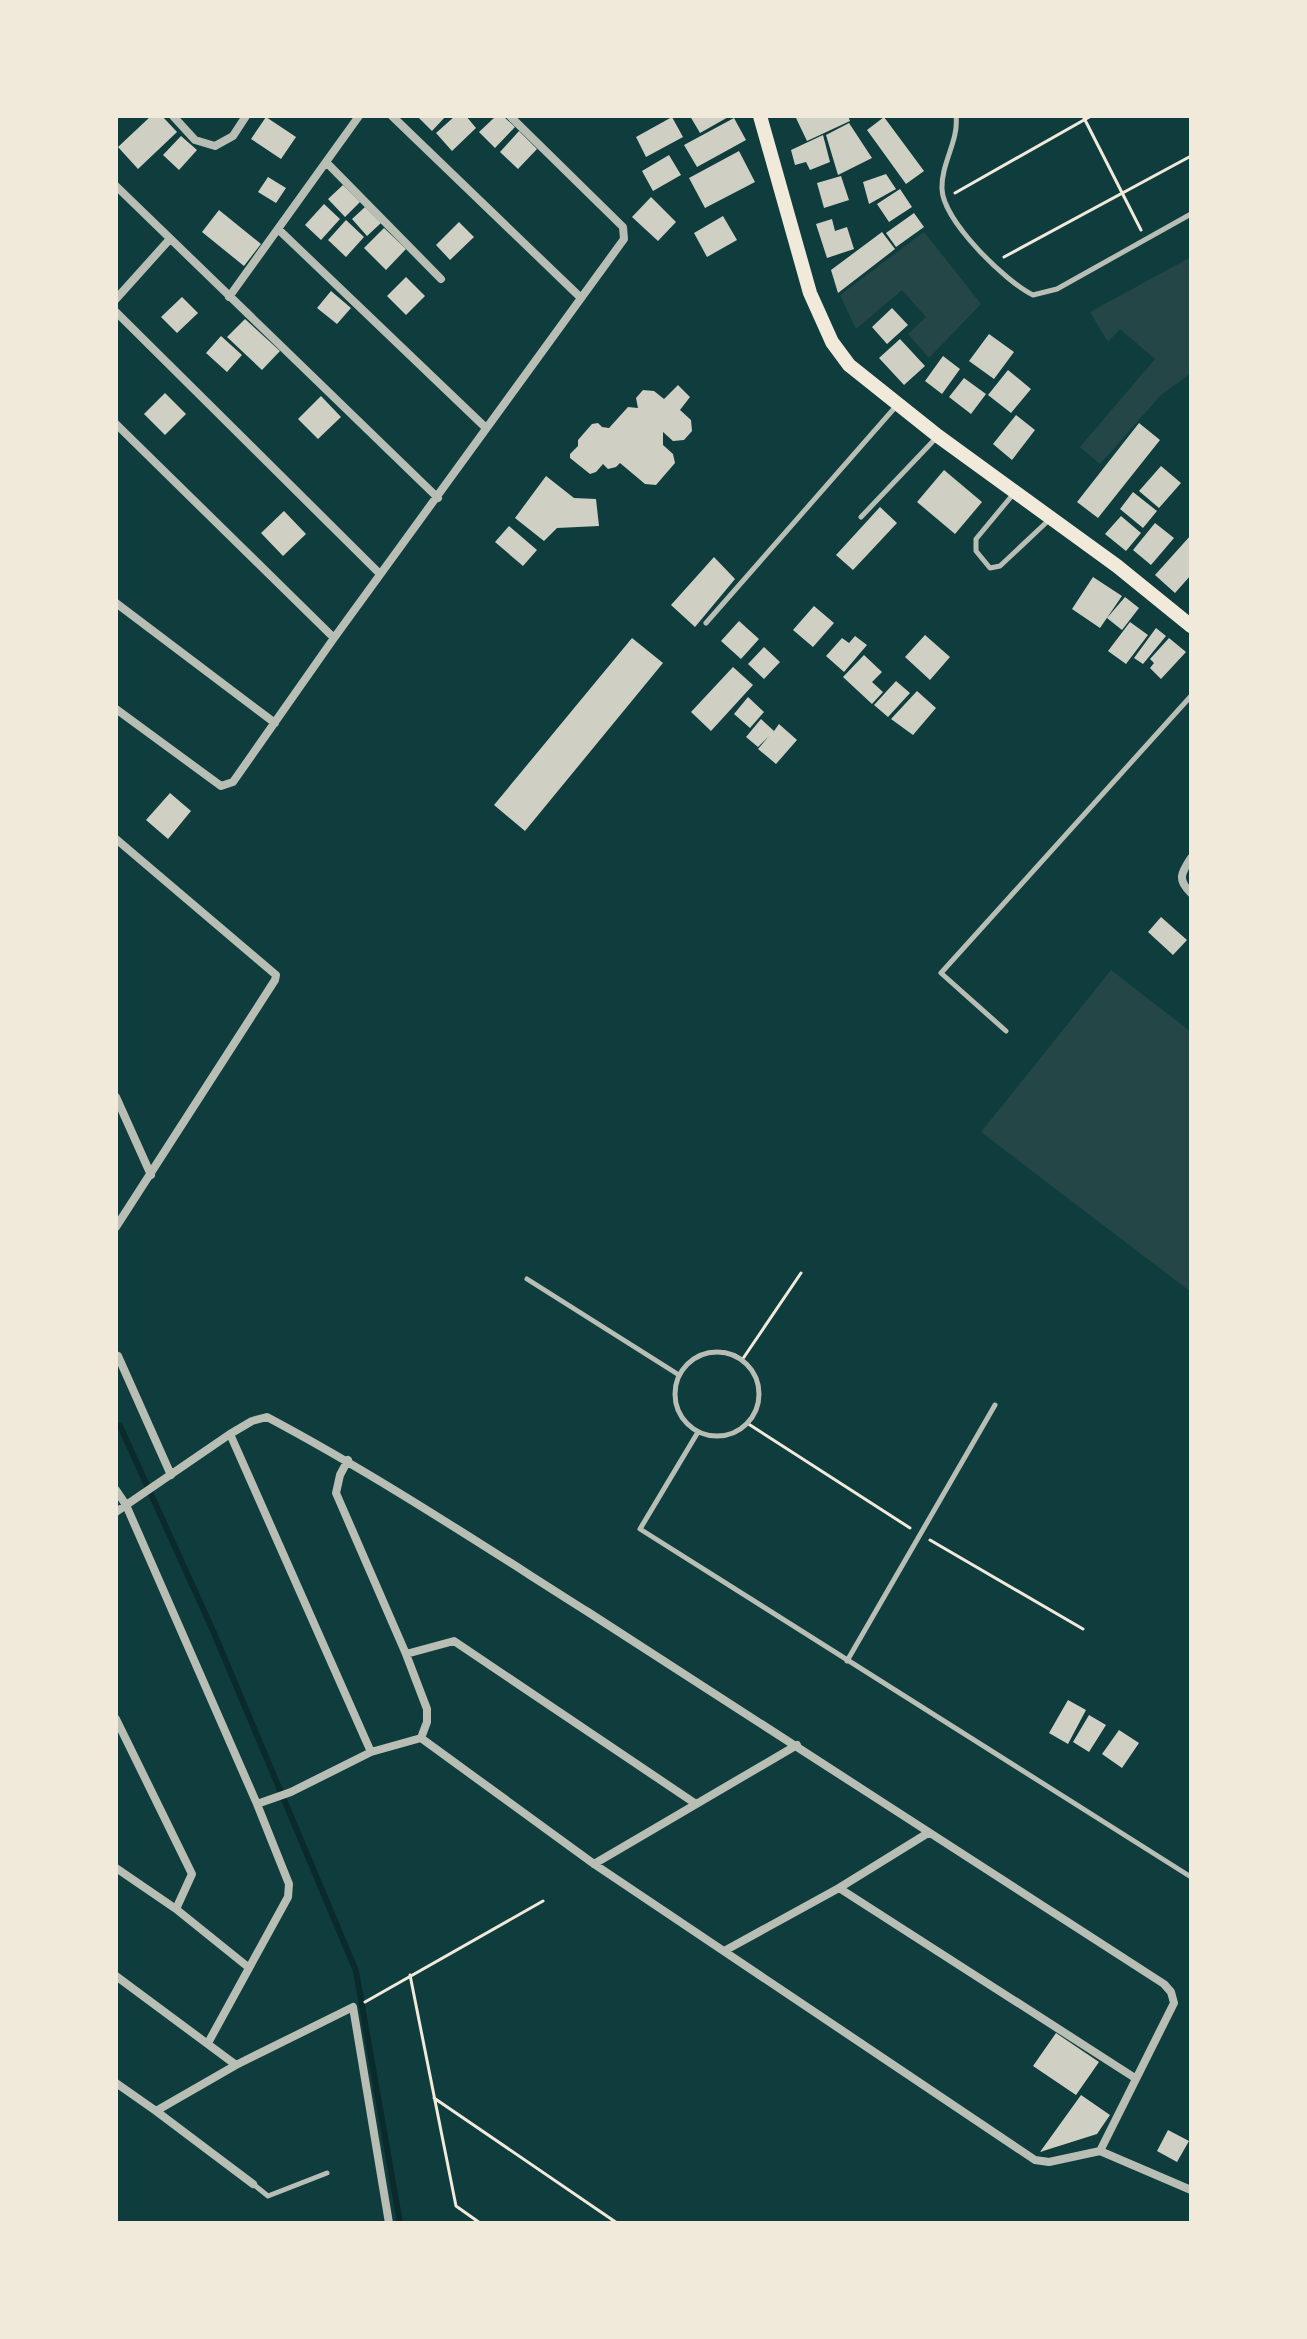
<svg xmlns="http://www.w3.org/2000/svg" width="1307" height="2339" font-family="Quicksand,sans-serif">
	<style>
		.green { fill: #244646 }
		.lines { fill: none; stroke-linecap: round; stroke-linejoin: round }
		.stream { stroke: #0a2a2b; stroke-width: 6 }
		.building { fill: #cfcfc3 }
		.path { stroke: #f1e9da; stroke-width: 3 }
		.service { stroke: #b8beb3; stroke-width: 5 }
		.minor { stroke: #b8beb3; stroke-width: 8 }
		.secondary { stroke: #f1e9da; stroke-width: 14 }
	</style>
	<rect width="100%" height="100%" fill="#0f3d3e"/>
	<path class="green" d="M924,232L981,304L929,358L908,334L926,317L902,290L856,329L840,295Z
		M1191,257V373L1161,395L1100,464L1080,447L1155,359L1120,329L1108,342L1090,312Z
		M1111,970L1191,1032V1292L981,1132Z"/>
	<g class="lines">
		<path class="stream" d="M120,1426L214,1633L356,1971L400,2223"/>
	</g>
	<path class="building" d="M151,116H162L177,132L138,169L118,147Z
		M417,116H446L432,131Z
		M455,116H466L476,128L452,151L436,133Z
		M496,116H503L515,127L495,148L479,132Z
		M690,116H730L700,133Z
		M799,116H848L850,121L807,141L796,118Z
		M266,117L296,137L281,159L251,139Z
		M672,117L683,137L646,157L636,137Z
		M884,117L924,171L906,184L867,130Z
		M734,118L746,140L697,167L684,145Z
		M849,123L872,158L838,175L826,135Z
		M519,131L537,149L518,169L500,152Z
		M823,135L830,162L810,170L806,162L795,165L791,150Z
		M181,136L197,150L179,170L163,155Z
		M739,151L755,182L705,208L689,178Z
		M669,155L681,175L653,191L642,171Z
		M886,174L896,189L869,204L863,182Z
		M841,176L849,200L824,208L817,183Z
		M268,177L286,188L276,203L258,192Z
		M343,185L360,202L345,217L328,199Z
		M900,189L912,207L889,222L877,204Z
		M651,197L676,222L658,241L632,217Z
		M324,204L340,219L321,240L305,225Z
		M365,207L381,223L367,236L352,219Z
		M219,210L261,244L244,266L202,232Z
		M914,213L924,227L896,247L886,233Z
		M723,216L737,240L707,257L694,233Z
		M832,219L835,231L847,227L854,249L827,258L816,224Z
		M346,220L364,237L346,257L328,240Z
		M459,222L474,237L450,260L436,245Z
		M384,228L406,249L386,270L364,248Z
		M882,232L895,249L838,293L831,270Z
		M406,277L425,296L406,315L387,296Z
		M331,291L351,308L337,324L317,308Z
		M182,297L198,313L177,333L161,317Z
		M892,308L908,325L887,344L872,327Z
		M245,319L280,351L262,370L227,337Z
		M989,334L1014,352L994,379L969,361Z
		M221,336L242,355L227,372L206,353Z
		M900,339L925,366L904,385L879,358Z
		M943,356L960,369L942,394L925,381Z
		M1008,370L1031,389L1011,413L988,395Z
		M964,378L986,394L971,414L949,397Z
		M678,385L690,397L680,410L691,420L692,431L684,440L673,441L663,432V445L673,454L675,463L656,485L645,484L620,463L616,467L608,469L603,464L596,472L590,474L570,458V454L578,446V440L592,424L598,423L602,427L609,428L628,407L638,408L636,398L643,390L654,391L664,399Z
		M165,393L186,414L165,435L144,414Z
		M321,396L341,417L318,439L298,419Z
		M1016,415L1035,430L1012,460L993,444Z
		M1139,423L1160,440L1098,518L1077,502Z
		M1161,466L1181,483L1159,508L1139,491Z
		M944,470L982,502L955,534L917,502Z
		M546,476L574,498L596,499L599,526L557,528L544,541L515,518Z
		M1133,492L1157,511L1143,528L1120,509Z
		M880,507L897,523L853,570L836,555Z
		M284,511L306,534L283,556L261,533Z
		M1121,516L1141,533L1126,551L1105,534Z
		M1155,523L1174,538L1151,565L1133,550Z
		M509,526L537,550L523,566L495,542Z
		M1191,535V575L1175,593L1155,575Z
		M714,557L735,579L695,627L671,605Z
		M1093,577L1122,596L1100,628L1072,609Z
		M1125,597L1139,608L1122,630L1107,618Z
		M814,606L834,623L813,647L793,630Z
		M739,621L759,639L741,659L721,641Z
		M1130,622L1148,635L1126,664L1108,651Z
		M1156,628L1166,636L1143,664L1134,658Z
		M925,635L950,657L930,680L905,657Z
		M855,636L867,645L844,672L826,656L842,638L849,643Z
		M632,638L663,663L525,831L494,805Z
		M1169,638L1186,652L1161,679L1150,668L1154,663L1150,659Z
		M764,647L780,662L764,679L748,664Z
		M864,655L882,672L872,682L883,692L872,704L843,677Z
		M733,667L753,685L711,731L691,712Z
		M896,681L910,693L888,717L874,705Z
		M917,691L936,708L913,735L891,719Z
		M748,697L764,712L750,728L734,714Z
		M761,719L774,731L779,724L797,740L776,764L758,749L769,736L758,747L746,737Z
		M170,793L191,811L168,839L146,820Z
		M1161,917L1187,940L1173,955L1148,932Z
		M1068,1700L1086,1710L1068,1744L1049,1733Z
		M1089,1715L1106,1725L1089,1752L1073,1742Z
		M1119,1730L1139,1743L1122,1768L1102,1754Z
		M1056,2033L1099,2062L1076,2095L1033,2066Z
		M1081,2095L1110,2115L1097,2134L1040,2152Z
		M1168,2130L1189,2141L1177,2162L1157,2151Z"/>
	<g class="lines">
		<path class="path" d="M1083,116L1141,230
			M955,193L1091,116
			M1004,257L1191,156
			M742,1360L801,1273
			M747,1423L910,1528
			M930,1540L1083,1629
			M410,1975L456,2206L480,2223
			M365,2002L543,1901
			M434,2098L617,2223"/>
		<path class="service" d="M956,116C959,141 941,163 942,189C943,221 1006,282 1033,295L1057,289L1191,214
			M1015,492L976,539V551L990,568L1000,566L1050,519
			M861,517L937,437
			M706,623L898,404
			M1006,1031L941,973L1191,696
			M527,1279L679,1375
			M675 1394a42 42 0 1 1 84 0a42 42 0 1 1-84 0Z
			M698,1432L640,1529L1191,1877
			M847,1661L995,1405
			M253,2184L268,2196L327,2173"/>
		<path class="minor" d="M173,116L195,140L215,146L233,136L246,116
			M392,116L580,297
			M326,162L441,279
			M116,186L438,498
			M278,229L486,428
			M229,297L359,116
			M116,299L169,240
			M116,312L380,574
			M116,424L334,638
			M116,603L275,723
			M116,709L221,786L233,782L334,638L624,239L623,227L510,116
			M116,839L276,975L275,980L116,1227
			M1191,858C1181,873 1177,880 1191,893
			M116,1097L151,1175
			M118,1356L171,1475
			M230,1434L371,1752
			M348,1460L340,1475L336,1493L406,1654L427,1709V1722L421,1738
			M116,1490L126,1505L257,1804L289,1884L288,1897L208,2043
			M116,1512L230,1434L252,1421L267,1417C378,1476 482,1545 588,1612C781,1735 971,1861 1164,1984L1171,1992L1174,2003L1100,2151
			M406,1654L454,1641L696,1804
			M116,1719L192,1874L176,1909
			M257,1804L291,1792L371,1752L421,1738L594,1864L1035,2160L1049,2162L1100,2151L1191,2190
			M594,1864L797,1745
			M116,1868L176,1909L248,1967
			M839,1888L1135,2078
			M726,1950L839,1888L928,1833
			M116,1976L236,2065L156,2111L116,2083
			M236,2065L353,2007L389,2223
			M156,2111L253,2184"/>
		<path class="secondary" d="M760,116L810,293L832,342L849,365L938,436L1117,566L1191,626"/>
	</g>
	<rect width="1307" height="2339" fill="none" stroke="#f1e9da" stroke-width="236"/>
</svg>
